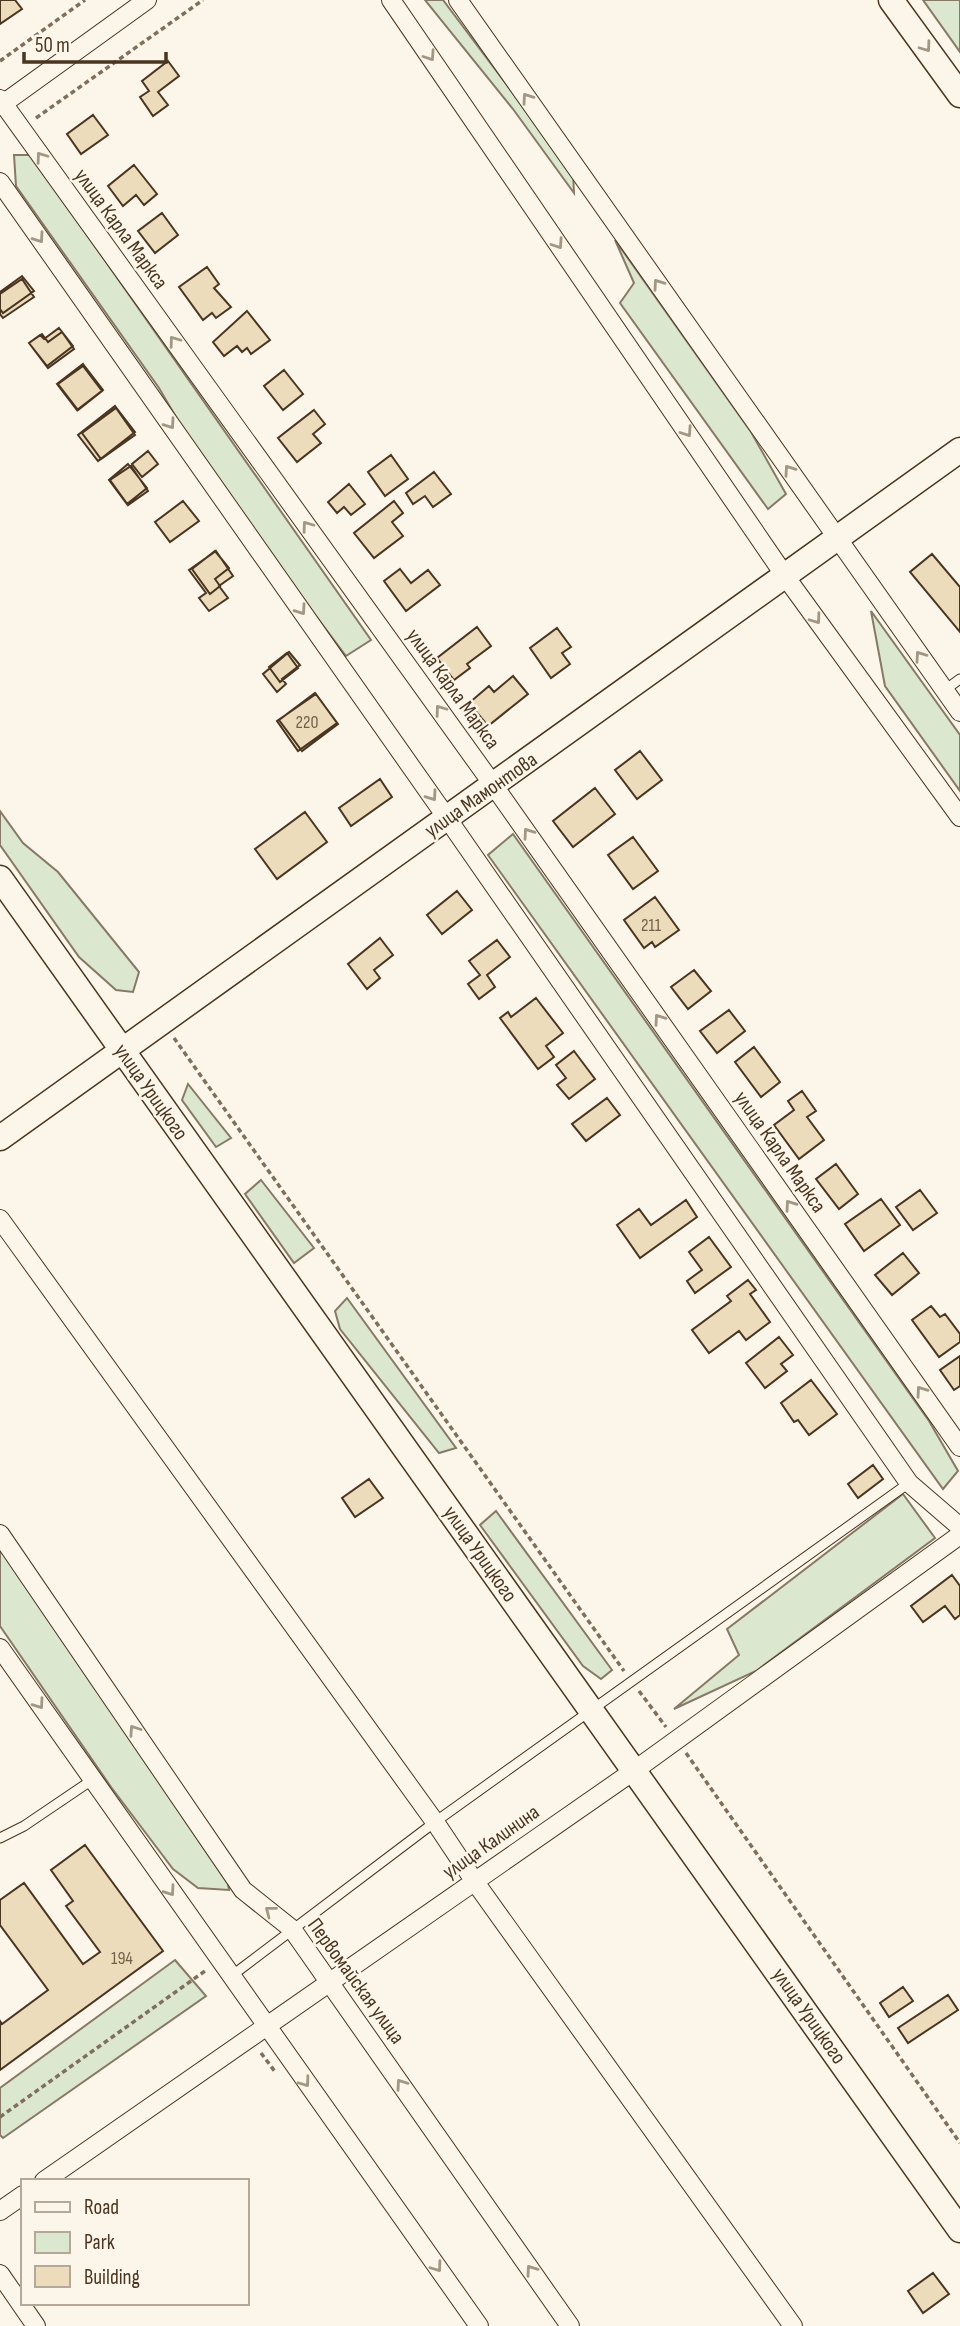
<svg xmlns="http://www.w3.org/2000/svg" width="960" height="2326" font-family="'Sofia Sans Condensed',sans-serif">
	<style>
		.green { fill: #dce7d0; stroke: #887966; stroke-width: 2 }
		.building { fill: #ecdcbc; stroke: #4a3520; stroke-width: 2 }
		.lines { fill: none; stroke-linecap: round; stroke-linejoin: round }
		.lane-casing { stroke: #4a3520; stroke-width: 11 }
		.street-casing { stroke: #4a3520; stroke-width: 20 }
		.secondary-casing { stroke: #4a3520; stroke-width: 27 }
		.path { stroke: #7f6f5c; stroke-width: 3.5; stroke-dasharray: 5 3.5; stroke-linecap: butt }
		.lane { stroke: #fbf6e9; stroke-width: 9 }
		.street { stroke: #fbf6e9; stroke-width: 18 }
		.secondary { stroke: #fbf6e9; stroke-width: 24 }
		.oneway { stroke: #a29684 }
		.labels { text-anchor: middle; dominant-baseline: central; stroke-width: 5; stroke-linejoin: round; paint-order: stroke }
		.number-label { font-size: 18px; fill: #725f47 }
		.street-label { font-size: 21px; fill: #4a3520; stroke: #fbf6e9 }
	</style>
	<rect width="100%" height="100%" fill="#fbf6e9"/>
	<path class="green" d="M425,0H443L573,173L574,193L513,109Z
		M923,0H960V52Z
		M14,155H31L371,640L346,656L210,475L159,388L16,186Z
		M615,240L751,432L786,494L768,509L620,303L634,283Z
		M871,611L960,735V791L885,686Z
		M0,811L23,843L58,872L139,972L133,992L116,990L79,957L0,845Z
		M513,834L929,1421L958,1471L943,1489L488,855Z
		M188,1084L231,1138L216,1147L182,1100Z
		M261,1180L314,1248L294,1263L245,1194Z
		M347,1298L456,1448L439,1453L340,1329L335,1311Z
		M903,1494L935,1538L756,1671L674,1709L739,1655L727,1629Z
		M496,1511L612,1670L601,1679L583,1666L480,1525Z
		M0,1542L225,1865L229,1890L198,1888L173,1869L111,1787L0,1626Z
		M175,1960L206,1996L3,2138L0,2135V2088Z"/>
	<path class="building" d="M0,0H15L22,9L0,24Z
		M0,0H15L22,9L0,24Z
		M168,61L179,76L158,92L168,105L153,116L140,97L149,91L142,81Z
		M93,115L108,135L81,154L67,134Z
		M134,165L157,194L144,205L136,195L123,206L108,186Z
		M162,213L178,235L155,253L138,231Z
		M207,267L219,284L214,288L231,307L216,318L212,313L203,320L179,287Z
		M22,276L34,291L3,313L0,309V292Z
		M22,279L34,297L3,318L0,314V294Z
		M247,311L270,340L251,354L247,348L242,352L237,346L224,356L213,342Z
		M59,328L73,346L47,366L29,343L40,335L44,339Z
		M62,332L74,349L48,368L29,343L42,334L48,342Z
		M83,364L103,390L77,410L57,384Z
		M83,366L102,391L78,410L58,384Z
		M284,370L303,394L283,410L264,386Z
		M115,406L135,432L98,461L78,435Z
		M116,408L135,435L101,459L82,433Z
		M314,410L325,424L313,434L321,443L297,462L278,438Z
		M148,451L158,464L142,477L132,464Z
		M391,455L408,479L385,496L368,472Z
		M128,464L147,488L127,504L109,480Z
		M131,466L148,491L128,505L110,480Z
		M434,472L451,494L433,507L425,496L413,504L406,493Z
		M349,484L365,504L351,515L344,507L337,513L328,502Z
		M183,501L199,521L170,542L155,522Z
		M394,501L403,513L392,522L403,536L374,558L354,533Z
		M215,551L229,568L215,579L220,586L210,594L192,569Z
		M216,551L233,576L219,586L228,598L209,611L199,598L206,593L189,570Z
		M932,554L960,587V632L910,572Z
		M400,569L411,583L428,570L440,585L406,611L384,581Z
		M477,627L491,646L467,664L470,668L454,680L437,658Z
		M557,628L571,647L562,653L570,664L551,678L530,648Z
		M289,652L300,665L282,679L286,684L277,692L263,674Z
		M287,653L298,668L280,682L269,667Z
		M513,676L528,694L488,726L469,703L489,686L494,692Z
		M315,693L338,724L302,751L279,720Z
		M316,694L337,723L298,751L277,721Z
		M640,751L662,780L637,799L615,770Z
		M640,751L662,780L637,799L615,770Z
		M380,779L392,797L351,826L339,808Z
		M380,779L392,797L351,826L339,808Z
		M595,788L615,814L573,847L553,821Z
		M595,788L615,814L573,847L553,821Z
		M305,812L327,842L277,879L255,849Z
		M633,837L658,871L633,889L608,855Z
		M633,837L658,871L633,889L608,855Z
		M457,891L472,910L442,934L427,915Z
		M457,891L472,910L442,934L427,915Z
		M655,897L679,930L655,947L652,942L644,948L624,920Z
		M655,897L679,930L655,947L652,942L644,948L624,920Z
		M380,938L393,955L374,970L380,978L367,989L348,964Z
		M497,940L510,957L487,975L495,987L479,999L468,984L480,975L469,961Z
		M497,940L510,957L487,975L495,987L479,999L468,984L480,975L469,961Z
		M694,970L711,991L688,1009L671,987Z
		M536,998L563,1033L546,1046L554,1057L538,1069L500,1018L508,1012L511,1017Z
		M729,1010L745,1031L717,1053L700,1031Z
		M754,1047L780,1082L761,1097L735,1062Z
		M754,1047L780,1082L761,1097L735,1062Z
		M574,1051L595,1079L569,1099L557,1085L566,1078L556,1065Z
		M802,1091L816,1111L807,1117L824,1140L799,1159L774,1125L794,1110L788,1101Z
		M607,1098L620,1115L586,1141L572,1124Z
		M836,1164L858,1194L839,1209L816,1179Z
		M920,1190L937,1213L913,1230L896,1207Z
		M881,1199L900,1225L864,1251L845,1224Z
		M686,1200L697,1217L640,1258L617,1225L639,1209L651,1225Z
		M709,1237L731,1267L695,1293L687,1281L702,1270L689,1252Z
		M903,1253L919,1273L892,1295L875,1275Z
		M748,1280L756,1290L750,1294L770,1322L746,1340L739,1331L709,1353L692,1330L731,1301L727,1296Z
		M931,1306L940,1317L945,1314L960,1334V1342L939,1357L912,1320Z
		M779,1337L793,1355L781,1364L787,1371L765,1388L746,1363Z
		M960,1356V1386L954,1390L940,1370Z
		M811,1380L837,1414L809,1435L798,1420L794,1422L781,1403Z
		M873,1465L883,1479L858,1498L848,1484Z
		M369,1479L383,1498L355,1517L342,1498Z
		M952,1575L960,1586V1615L955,1619L945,1606L923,1622L911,1606Z
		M952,1575L960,1586V1615L955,1619L945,1606L923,1622L911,1606Z
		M85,1845L163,1951L0,2070V2021L2,2024L48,1990L0,1925V1900L24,1883L83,1964L100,1952L66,1906L73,1901L51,1870Z
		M903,1987L913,2001L889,2017L880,2003Z
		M948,1995L958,2010L908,2043L898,2028Z
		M933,2273L949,2294L923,2313L908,2291Z"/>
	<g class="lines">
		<defs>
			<path id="lane" d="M945,690L960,679
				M0,1838L24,1826L92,1780
				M238,1971L435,1822L909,1483"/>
			<path id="street" d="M391,0L785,576L960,817
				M458,0L960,712
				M0,99L494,786L960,1447
				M0,106L147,0
				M0,182L447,818L909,1483L960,1527
				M0,1219L435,1822L475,1882L793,2326
				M0,1534L243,1890L292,1929L570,2326
				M0,1648L479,2326
				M44,2181L635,1770L960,1535
				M0,2211L23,2195
				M0,2274L36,2326"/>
			<path id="secondary" d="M891,0L960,95
				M0,878L960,2230
				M0,1138L960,450"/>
		</defs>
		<use href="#lane" class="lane-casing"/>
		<use href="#street" class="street-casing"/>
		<use href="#secondary" class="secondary-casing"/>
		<path class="path" d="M0,61L85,0
			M36,118L203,0
			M174,1038L624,1671
			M639,1691L666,1727
			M686,1753L960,2143
			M261,2053L276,2073
			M0,2117L205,1971"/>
		<use href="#lane" class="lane"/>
		<use href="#street" class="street"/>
		<use href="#secondary" class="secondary"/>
	</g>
	<defs><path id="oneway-chevron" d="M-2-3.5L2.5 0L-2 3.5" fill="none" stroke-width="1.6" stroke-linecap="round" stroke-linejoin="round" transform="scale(1.75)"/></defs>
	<g class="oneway">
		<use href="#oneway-chevron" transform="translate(926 47) rotate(54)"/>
		<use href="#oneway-chevron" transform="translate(430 56) rotate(56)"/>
		<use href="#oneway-chevron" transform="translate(527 98) rotate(-125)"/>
		<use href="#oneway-chevron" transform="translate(41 157) rotate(-126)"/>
		<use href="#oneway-chevron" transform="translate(39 238) rotate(55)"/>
		<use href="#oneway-chevron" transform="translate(558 244) rotate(56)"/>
		<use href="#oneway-chevron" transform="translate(658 284) rotate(-125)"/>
		<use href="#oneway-chevron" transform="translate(174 341) rotate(-126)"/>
		<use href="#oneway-chevron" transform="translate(170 424) rotate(55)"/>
		<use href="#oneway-chevron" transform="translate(687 432) rotate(56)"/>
		<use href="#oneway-chevron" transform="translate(789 470) rotate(-125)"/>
		<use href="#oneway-chevron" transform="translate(307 526) rotate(-126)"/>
		<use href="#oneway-chevron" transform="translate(301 610) rotate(55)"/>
		<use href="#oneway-chevron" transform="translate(816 619) rotate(54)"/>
		<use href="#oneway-chevron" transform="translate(920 656) rotate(-125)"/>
		<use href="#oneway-chevron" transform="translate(440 710) rotate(-126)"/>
		<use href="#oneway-chevron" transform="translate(432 796) rotate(55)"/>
		<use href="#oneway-chevron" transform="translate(528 833) rotate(-125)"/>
		<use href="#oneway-chevron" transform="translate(659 1019) rotate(-125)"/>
		<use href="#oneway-chevron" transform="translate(790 1205) rotate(-125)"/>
		<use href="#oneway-chevron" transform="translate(921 1391) rotate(-125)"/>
		<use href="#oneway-chevron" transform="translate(39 1704) rotate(55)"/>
		<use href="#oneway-chevron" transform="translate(134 1730) rotate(-124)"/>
		<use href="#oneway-chevron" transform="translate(170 1891) rotate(55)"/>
		<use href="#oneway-chevron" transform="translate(270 1911) rotate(-142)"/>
		<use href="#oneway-chevron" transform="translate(305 2082) rotate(54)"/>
		<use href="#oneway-chevron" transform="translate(401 2084) rotate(-125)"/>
		<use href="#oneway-chevron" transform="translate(437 2267) rotate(54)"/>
		<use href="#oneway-chevron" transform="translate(531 2270) rotate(-125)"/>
	</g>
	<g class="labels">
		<g class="number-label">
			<text x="307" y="722">220</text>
			<text x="651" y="925">211</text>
			<text x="122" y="1958">194</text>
		</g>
		<g class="street-label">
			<text transform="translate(121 229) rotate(54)">улица Карла Маркса</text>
			<text transform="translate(453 689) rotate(54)">улица Карла Маркса</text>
			<text transform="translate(481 795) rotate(-35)">улица Мамонтова</text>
			<text transform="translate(151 1092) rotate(55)">улица Урицкого</text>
			<text transform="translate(780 1152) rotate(55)">улица Карла Маркса</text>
			<text transform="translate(480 1554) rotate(55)">улица Урицкого</text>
			<text transform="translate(491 1842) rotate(-35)">улица Калинина</text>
			<text transform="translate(356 1981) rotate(54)">Первомайская улица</text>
			<text transform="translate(809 2016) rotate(55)">улица Урицкого</text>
		</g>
	</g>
	<rect x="21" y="2179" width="228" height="126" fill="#fbf6e9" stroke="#b4a999" stroke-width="2"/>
	<rect x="35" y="2202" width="35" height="10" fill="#fbf6e9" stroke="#b4a999" stroke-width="2"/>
	<text x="84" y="2214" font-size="21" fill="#4a3520">Road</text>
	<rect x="35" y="2232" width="35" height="21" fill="#dce7d0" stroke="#b4a999" stroke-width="2"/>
	<text x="84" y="2249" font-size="21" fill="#4a3520">Park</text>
	<rect x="35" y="2266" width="35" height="21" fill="#ecdcbc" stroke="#b4a999" stroke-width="2"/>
	<text x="84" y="2284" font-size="21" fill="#4a3520">Building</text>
	<path d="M24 52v10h142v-10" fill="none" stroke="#4a3520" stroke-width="3.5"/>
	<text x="35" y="52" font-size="21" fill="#4a3520" stroke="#fbf6e9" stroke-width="5" paint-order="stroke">50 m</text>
</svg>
